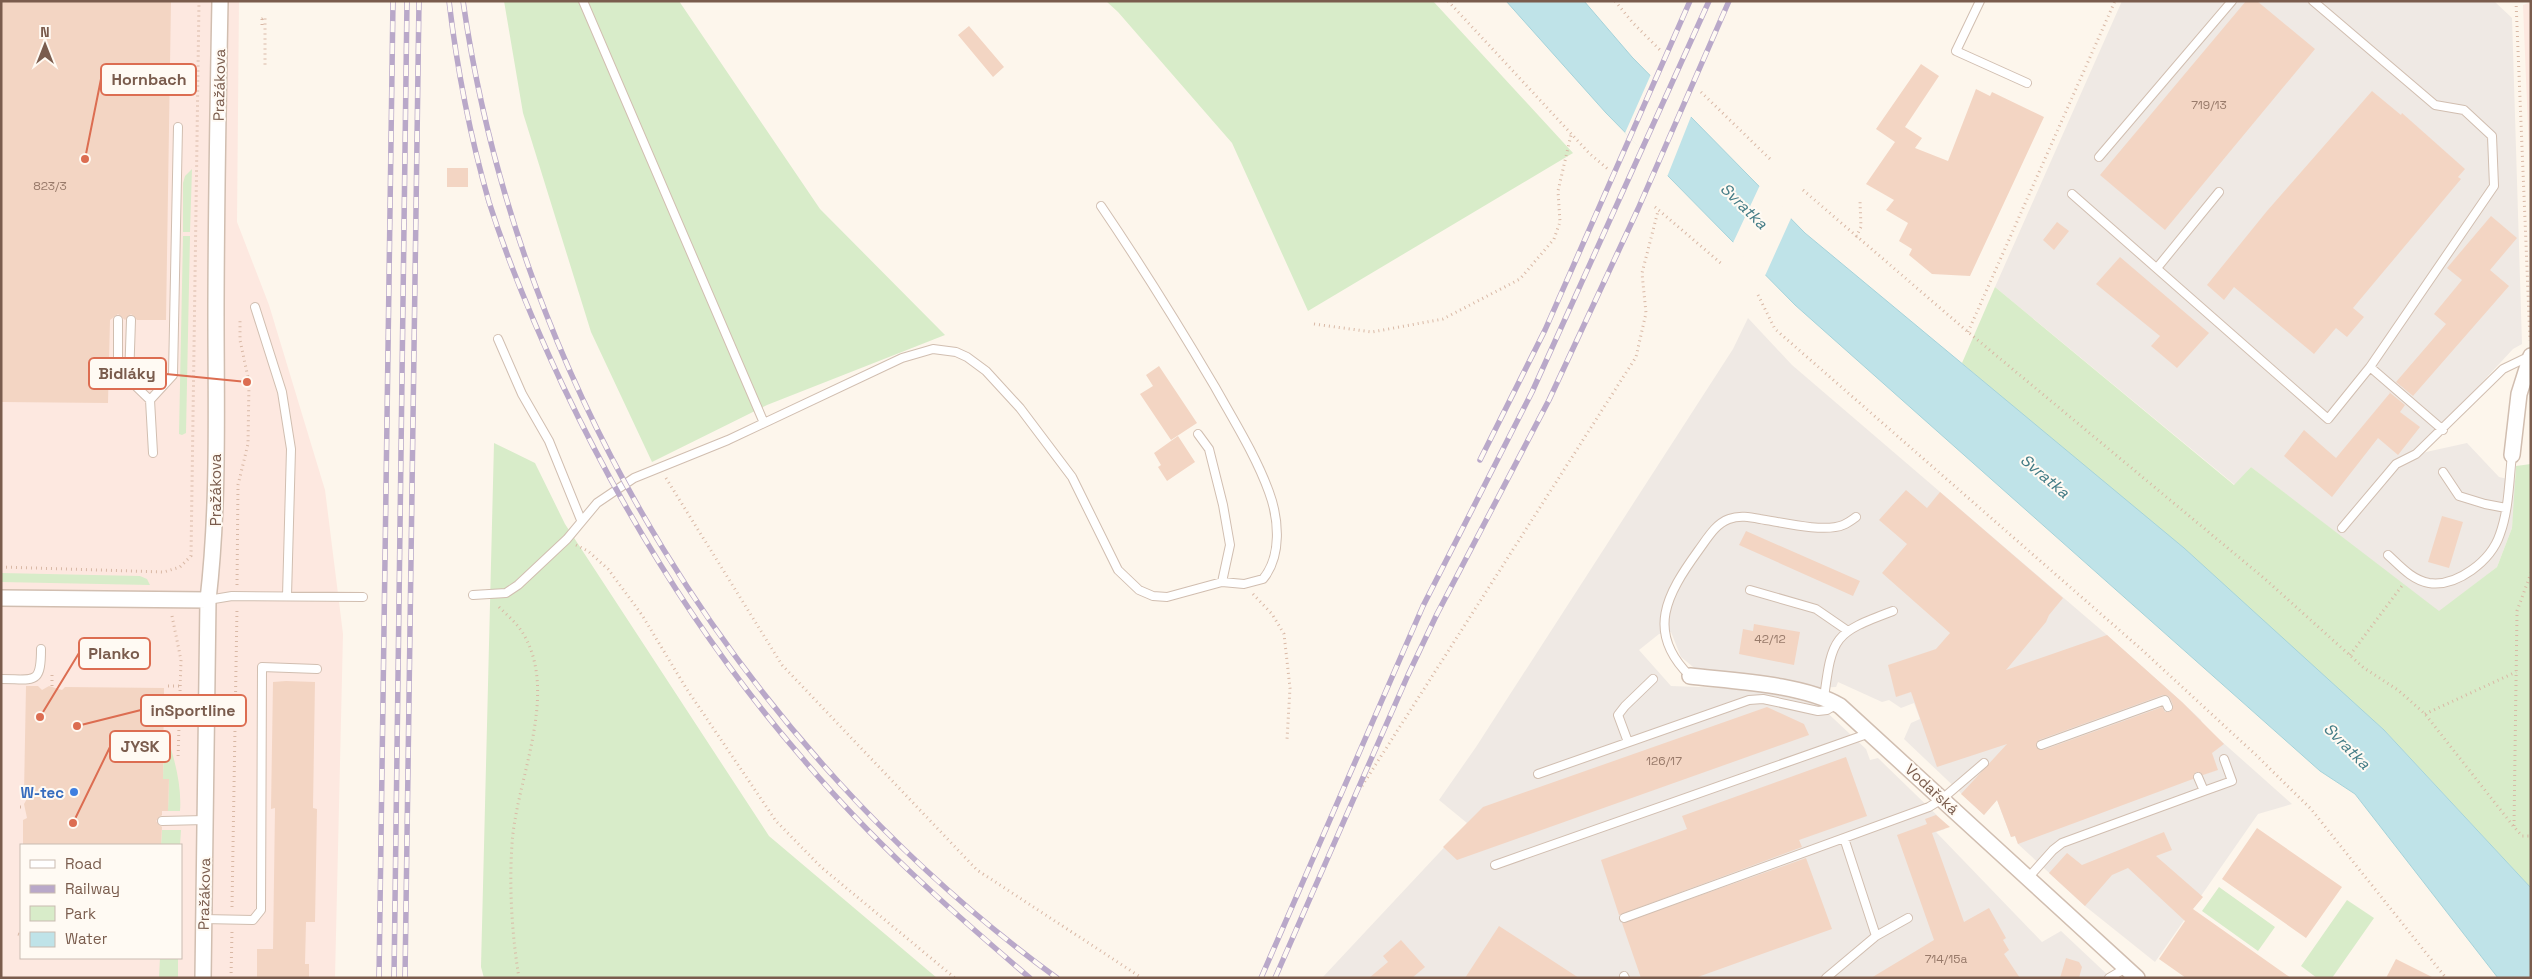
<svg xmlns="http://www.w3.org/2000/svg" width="2532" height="979" font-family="'Space Grotesk',sans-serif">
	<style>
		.commercial { fill: #fde8e0; fill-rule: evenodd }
		.industrial { fill: #efe9e4 }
		.green { fill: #d8ecc9 }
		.water { fill: #bfe3e8; stroke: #a5d3da }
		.pier { fill: #fdf6ec }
		.building { fill: #f3d5c3; fill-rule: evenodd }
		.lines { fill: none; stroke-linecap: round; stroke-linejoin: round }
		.service-casing { stroke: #d1beb0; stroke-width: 10 }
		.minor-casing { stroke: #d1beb0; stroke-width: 18 }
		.path { stroke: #d9b8a5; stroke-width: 3; stroke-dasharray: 1 4; stroke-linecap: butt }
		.service { stroke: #fff; stroke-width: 8 }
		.minor { stroke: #fff; stroke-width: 15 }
		.rail-casing { stroke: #b9a8c9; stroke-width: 5.5 }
		.rail { stroke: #fffaf3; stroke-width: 4; stroke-dasharray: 11; stroke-linecap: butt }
		.shop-dot { fill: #3f7fe0; stroke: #fffaf3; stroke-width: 2 }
		.labels { text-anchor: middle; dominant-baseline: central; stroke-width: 4; stroke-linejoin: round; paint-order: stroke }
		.number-label { font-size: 12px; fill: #987a6a }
		.street-label { font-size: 15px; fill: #7a5c4d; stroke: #fffaf3 }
		.shop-label { font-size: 15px; font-weight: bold; fill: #366cbe; stroke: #fffaf3; text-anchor: end }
		.water-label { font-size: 16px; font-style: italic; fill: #437c86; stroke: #fffaf3 }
		.leader { fill: none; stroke: #dc6d51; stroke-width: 2 }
		.callout-dot { fill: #dc6d51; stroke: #fffaf3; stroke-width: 2 }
		.callout { fill: #fffaf3; stroke: #dc6d51; stroke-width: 2 }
		.callout-label { font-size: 16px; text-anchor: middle; font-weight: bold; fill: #7a5c4d }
	</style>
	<rect width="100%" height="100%" fill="#fdf6ec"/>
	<path class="commercial" d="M1,1H239L237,222L269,305L325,490L343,634L335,978H1ZM21,845H181V958H21Z
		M2531,2V202L2523,5Z"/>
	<path class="industrial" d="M2122,1H2494L2512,18L2522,344L2513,349L2410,460L2426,452L2467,443L2499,477L2517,481L2512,528L2497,567L2439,612L2251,467L2235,485L1995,287Z
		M1748,318L1792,365L2107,635L2182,702L2201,720L2202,724L2292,804L2258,814L2155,962L2085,906L2018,844L2015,836L2011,837L1997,800L1984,815L1904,739L1911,723L1920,719L1914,703L1901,708L1889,700L1882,702L1838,682L1836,687L1814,688L1698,671L1681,657L1671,632L1659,634L1639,650L1671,686L1754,689L1819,705L1866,749L1870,760L1878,758L1945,823V829L1936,832L2042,942L2061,931L2111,978H1322L1467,823L1439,800L1476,747L1733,349Z"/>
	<path class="green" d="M504,1H679L820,209L945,335L767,405L652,462L591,332L523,113Z
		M1106,1H1433L1573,153L1308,311L1232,143L1118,12Z
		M192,169L190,232H183V183L185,176Z
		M183,236H190L186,433L182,435L179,434Z
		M1995,287L2234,485L2251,467L2439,611L2497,567L2512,528L2516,466L2531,464V888L2384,730L1962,363Z
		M494,443L535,463L565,524L769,836L937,978H484L481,967Z
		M1,573L140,576L147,579L150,585L1,582Z
		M164,732L166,733C174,757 182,785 180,811H168L169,779H163Z
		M162,830H181L180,845H161Z
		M2219,887L2275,927L2258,951L2202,911Z
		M2347,900L2374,918L2332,978H2317L2301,966Z
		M160,958H178V978H159Z"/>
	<path class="water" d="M1506,1H1584L1632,57L1805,233L2184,548L2384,730L2531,888V978H2498L2355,794L2320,771L1795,305L1606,113Z"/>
	<path class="pier" d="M1652,72L1692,114L1667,177L1625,133Z
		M1760,185L1792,216L1764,278L1732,245Z"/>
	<path class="building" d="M1,1H171L166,320H137L131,314L125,320L118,314L110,320L108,403L1,402Z
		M2246,1H2257L2315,49L2165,230L2100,175Z
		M969,26L1004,67L993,77L958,35Z
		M1921,64L1939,76L1905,127L1922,138L1915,148L1948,161L1976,89L1990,96L1992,92L2044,117L1970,276L1932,274L1909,255L1912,249L1899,241L1908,223L1886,210L1894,200L1866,184L1895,142L1876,129Z
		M2372,91L2401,115L2402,113L2465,169L2458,177L2461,179L2353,308L2364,317L2347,337L2336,328L2314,354L2234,287L2224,300L2207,285L2267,211Z
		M447,168H468V187H447Z
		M2491,216L2517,238L2490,270L2509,286L2413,396L2396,382L2446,324L2434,314L2462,280L2447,268Z
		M2057,222L2069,231L2054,250L2043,240Z
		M2120,257L2209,333L2177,368L2151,346L2160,336L2096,284Z
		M1159,366L1197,423L1171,440L1140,394L1153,386L1146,375Z
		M2388,391L2405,405L2400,412L2420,427L2398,455L2378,438L2332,497L2284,456L2304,430L2336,458L2390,393Z
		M1178,436L1195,462L1167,481L1158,467L1161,465L1154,453Z
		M1906,490L1927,508L1940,492L2063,598L2049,615L2046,622L2006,670L2107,635L2182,702L2224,744L2212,753L2218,770L2203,775L2196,772L2193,779L2018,844L2015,836L2011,837L1997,800L1984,815L1961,794L2007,744L1937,767L1911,692L1896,697L1888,665L1936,649L1950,633L1882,573L1907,544L1879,520ZM2163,695L2169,696L2173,705L2170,712H2165L2162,707L2043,750L2036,747L2039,740Z
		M2442,516L2463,522L2449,568L2428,562Z
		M1746,531L1860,581L1853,596L1739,545Z
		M1754,624L1800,632L1794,665L1739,654L1743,629L1753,631Z
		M286,681L315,682L313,808L317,809L315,922H306L305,964H309V978H257V949H273L275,808L271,809L273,682Z
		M26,686H38L42,690L49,686L62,690L65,687L164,688L163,779H169L168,811H162V815L156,821L162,827L161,845H23V820L27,818L24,804L28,797L24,793Z
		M1767,707L1804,724L1809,735L1457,860L1443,847L1483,807Z
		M1846,757L1867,816L1799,840L1802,847L1619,915L1601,860L1687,829L1682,816Z
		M1936,815L1950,827L1932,833L1964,922L1989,908L2006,938L2003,940L2009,950L2004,954L2020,978H1871L1934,940L1897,835L1927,824L1925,819Z
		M2257,828L2342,887L2306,938L2222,879Z
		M2164,832L2172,850L2156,856L2203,897L2193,909L2291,978H2186L2159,959L2185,921L2128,868L2112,875L2085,906L2049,873L2067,853L2082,865Z
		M1806,858L1832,929L1695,978H1641L1622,923Z
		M1499,926L1556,963L1579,978H1465Z
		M1401,940L1425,967L1412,978H1369L1388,962L1383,956Z
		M2066,958L2079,962L2082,967L2079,978H2060Z
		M2396,959L2434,978H2386Z"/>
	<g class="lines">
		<defs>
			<path id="service" d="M583,1L764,423
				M1980,1L1956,51L2027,83
				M2313,1L2435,105L2464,110L2492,136L2494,186L2370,367
				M2099,157L2232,1
				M2072,194L2328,419L2370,367L2443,430
				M2157,268L2219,192
				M255,307L282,392L291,449L287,596
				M118,320V369L150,400
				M498,339L522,394L549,441L581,520
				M129,379L131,320
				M1198,434L1209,449L1223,505L1230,545L1222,582
				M153,453L150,400L173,375L178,127
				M2443,472L2459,496L2485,504L2506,508
				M2342,528L2396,464L2416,454L2503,369L2530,356
				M2388,555C2400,566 2412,580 2429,583C2457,587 2491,561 2500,534C2509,509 2509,481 2512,455
				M1750,590L1816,609L1848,631
				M473,595L506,593L518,585L567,539L597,503L634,478L728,440L902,358L933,349L956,352L967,357L986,371L1020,408L1072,477L1118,570L1139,590L1153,596L1167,597L1222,582L1244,584L1263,579C1282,556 1279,519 1269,492C1256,456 1234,421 1215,387C1179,326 1141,265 1101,206
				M208,600L232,596L363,597
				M1690,676C1645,632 1667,594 1698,551C1707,539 1715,524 1729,519C1739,515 1750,517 1760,519C1780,522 1824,533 1843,525C1848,523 1852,520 1856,517
				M1,679C34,679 41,686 41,649
				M1824,698C1832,636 1834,633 1893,611
				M1628,742L1618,715L1625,706L1653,679
				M2041,745L2165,700L2168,707
				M1538,774L1749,700L1763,699L1818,711L1827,710L1837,704
				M2204,791L2232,781L2224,759
				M162,821L205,820
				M1844,838L1876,936
				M1495,865L1870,733
				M2028,878L2053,850L2062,843L2204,791L2198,777
				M1624,918L1929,807L1942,799L1984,763
				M203,919L253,920L261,910L262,667L317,669
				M1624,976L1625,978
				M1826,978L1876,936L1908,918
				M2109,978L2126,968"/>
			<path id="minor" d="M2512,455L2519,394L2531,356
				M1,598L208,600
				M1690,676C1734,681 1803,684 1840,706L2137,978
				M203,978L208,600C219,505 216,410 216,316C216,211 218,106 220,1"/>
		</defs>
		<use href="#service" class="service-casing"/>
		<use href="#minor" class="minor-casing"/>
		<path class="path" d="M1448,1L1590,154L1609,170
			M1615,1L1633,23L1662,52
			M2516,1L2530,341
			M262,19L265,17V66
			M262,19V26
			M1701,92L1771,160
			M1803,190L1968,332L2265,579L2364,668L2398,690L2425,714L2514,827L2522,836H2531
			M1655,207L1723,265
			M1856,237L1861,227L1860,201
			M1758,295L1775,329L2141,649L2256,755L2311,809L2446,978
			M1314,324L1372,332L1443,319L1520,279L1554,239L1560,222L1558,191L1571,135
			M1968,332L2115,1
			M666,478L782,665L977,870L1142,978
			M576,545L588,551L608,569L642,615L686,688L776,821L821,867L955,978
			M1,567L164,572L180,567L191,556L199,1
			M237,585L238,485L248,444L249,382L240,340V319
			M1253,594L1272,614L1284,634L1290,688L1287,740
			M499,607C508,616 518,624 524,635C559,696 516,780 512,844C509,888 512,935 519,978
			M172,616L181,660L178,759
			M2350,655L2404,583
			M52,686V674
			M168,686H181
			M2425,714L2516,672
			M1362,786L1636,357L1646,313L1642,273L1658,211
			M20,807H24
			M2514,826L2517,611L2531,573
			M232,907L237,608
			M18,934L21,935
			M231,978L232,931"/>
		<use href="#service" class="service"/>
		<use href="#minor" class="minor"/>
		<defs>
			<path id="rail" d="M449,1C457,69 470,136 489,202C509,265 535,326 563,386C627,520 706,647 803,759C871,840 950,910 1030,978
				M463,1C518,387 743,749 1057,978
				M1480,460L1545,330L1690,1
				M379,978L393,1
				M394,978L407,1
				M405,978L419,1
				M1261,978L1423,606L1532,392L1709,1
				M1275,978L1408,675L1437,614L1549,400L1638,209L1729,1"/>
		</defs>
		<use href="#rail" class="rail-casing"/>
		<use href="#rail" class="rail"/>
	</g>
	<circle class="shop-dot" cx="74" cy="792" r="5"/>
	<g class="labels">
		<g class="number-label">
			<text x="2209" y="105">719/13</text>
			<text x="50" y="186">823/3</text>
			<text x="1770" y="639">42/12</text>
			<text x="1664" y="761">126/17</text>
			<text x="1946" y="959">714/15a</text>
		</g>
		<g class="street-label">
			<text transform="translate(219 85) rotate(-89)">Pražákova</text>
			<text transform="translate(215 490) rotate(-90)">Pražákova</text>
			<text transform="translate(1932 789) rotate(43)">Vodařská</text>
			<text transform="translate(204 894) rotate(-89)">Pražákova</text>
		</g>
		<g class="shop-label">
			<text x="64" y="792">W-tec</text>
		</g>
		<g class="water-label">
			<text transform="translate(1744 206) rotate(44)">Svratka</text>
			<text transform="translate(2045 476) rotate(40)">Svratka</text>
			<text transform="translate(2347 746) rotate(45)">Svratka</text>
		</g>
	</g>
	<path class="leader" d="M85 159L101 79M247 382L166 374M40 717L79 653M77 726L141 710M73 823L110 747"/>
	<g class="callout-dot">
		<circle cx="85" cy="159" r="5"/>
		<circle cx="247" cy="382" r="5"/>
		<circle cx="40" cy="717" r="5"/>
		<circle cx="77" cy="726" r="5"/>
		<circle cx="73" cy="823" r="5"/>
	</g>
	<g class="callout">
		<rect x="101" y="64" width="95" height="31" rx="5"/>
		<rect x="89" y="358" width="77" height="31" rx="5"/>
		<rect x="79" y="638" width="71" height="31" rx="5"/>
		<rect x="141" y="695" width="105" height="31" rx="5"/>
		<rect x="110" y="731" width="60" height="31" rx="5"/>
	</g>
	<g class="callout-label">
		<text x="149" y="85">Hornbach</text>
		<text x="127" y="379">Bidláky</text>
		<text x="114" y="659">Planko</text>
		<text x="193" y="716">inSportline</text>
		<text x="140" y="752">JYSK</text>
	</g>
	<rect width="2532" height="979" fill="none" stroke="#7a5c4d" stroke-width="5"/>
	<rect x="20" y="844" width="162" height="115" fill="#fffaf3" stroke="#cabbb1"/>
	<rect x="30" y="860" width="25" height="8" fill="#ffffff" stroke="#cabbb1"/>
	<text x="65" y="869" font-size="15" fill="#7a5c4d">Road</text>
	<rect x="30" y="885" width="25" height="8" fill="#b9a8c9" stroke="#cabbb1"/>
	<text x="65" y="894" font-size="15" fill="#7a5c4d">Railway</text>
	<rect x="30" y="906" width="25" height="15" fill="#d8ecc9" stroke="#cabbb1"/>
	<text x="65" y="919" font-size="15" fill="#7a5c4d">Park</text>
	<rect x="30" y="932" width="25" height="15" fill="#bfe3e8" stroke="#cabbb1"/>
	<text x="65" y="944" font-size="15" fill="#7a5c4d">Water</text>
	<g transform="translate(45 45)" stroke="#fffaf3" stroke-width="4" paint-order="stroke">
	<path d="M0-4L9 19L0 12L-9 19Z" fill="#7a5c4d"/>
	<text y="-8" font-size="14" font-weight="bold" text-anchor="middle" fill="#7a5c4d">N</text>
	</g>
</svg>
